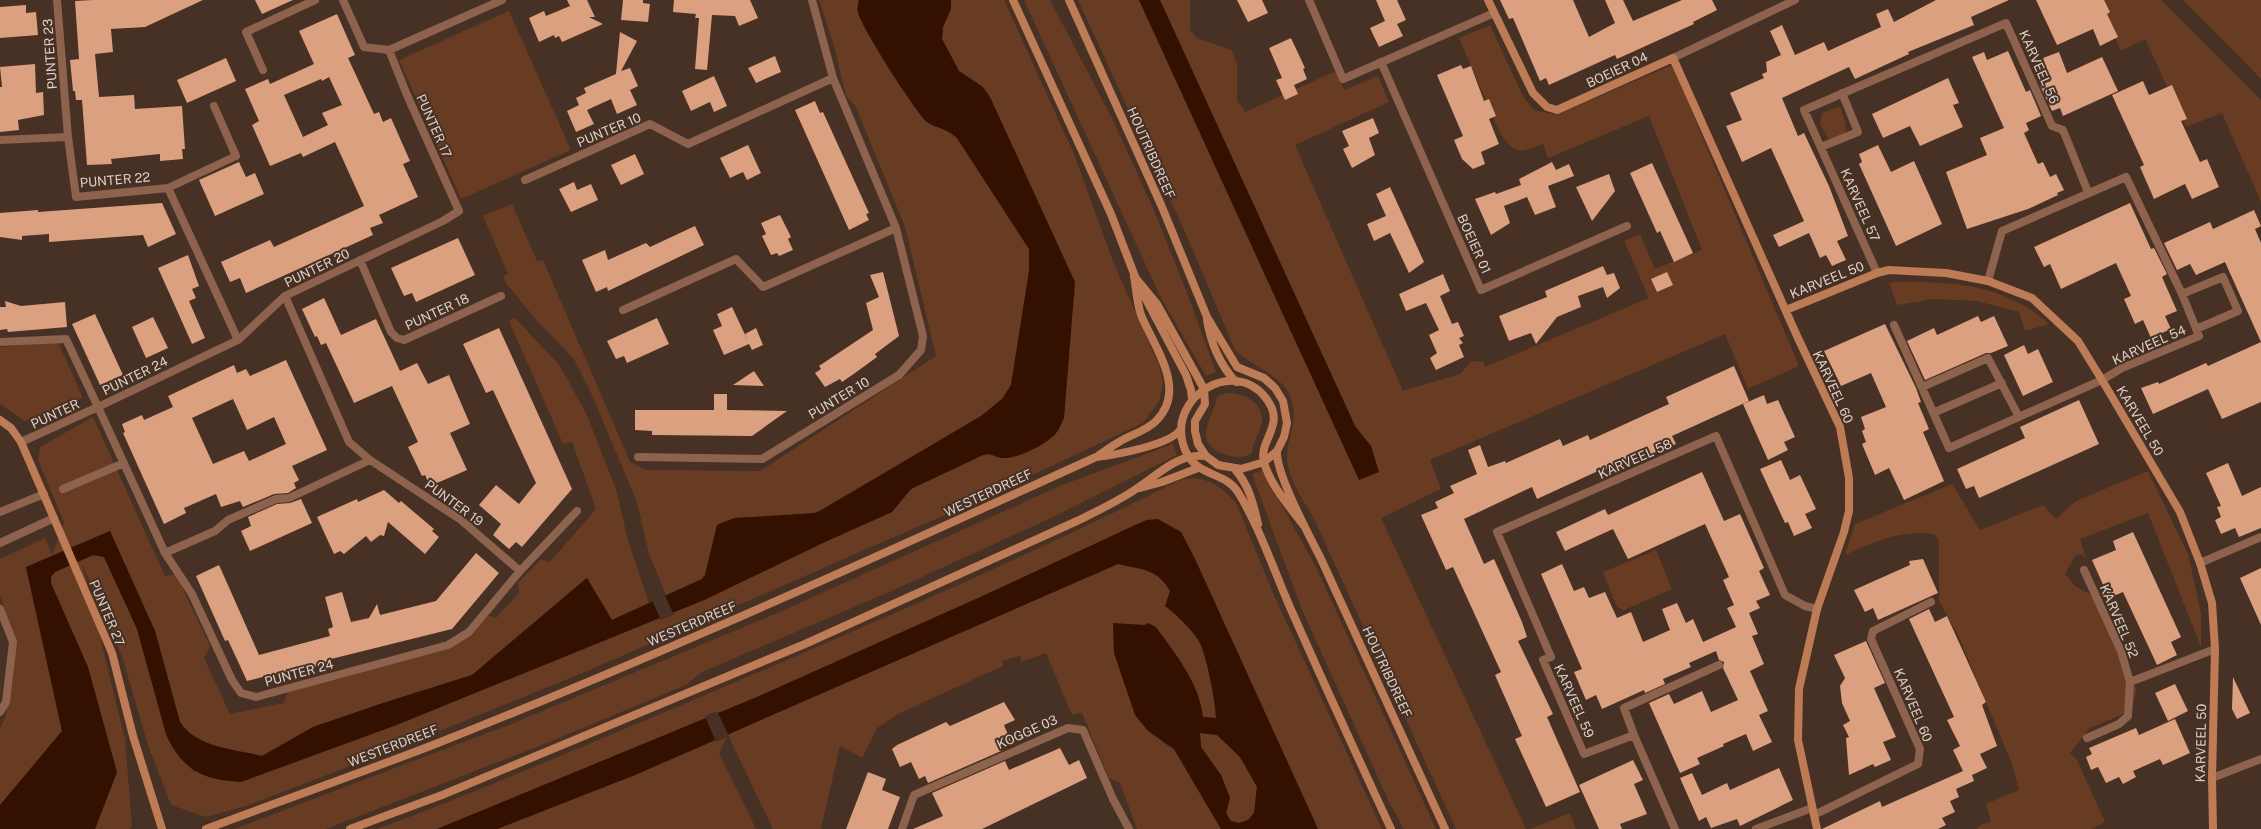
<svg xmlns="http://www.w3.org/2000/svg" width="2261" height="829" font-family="'Public Sans',sans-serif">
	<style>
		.green { fill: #683c22 }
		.water { fill: #341000; fill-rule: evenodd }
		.pier { fill: #473024 }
		.building { fill: #dba080; fill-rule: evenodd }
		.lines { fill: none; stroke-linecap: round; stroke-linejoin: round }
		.street { stroke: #8d634d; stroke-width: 8 }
		.secondary { stroke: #bd7b56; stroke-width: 8 }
		.labels { text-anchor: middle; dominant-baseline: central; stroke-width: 4; stroke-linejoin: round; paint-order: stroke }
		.street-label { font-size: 13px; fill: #decfc8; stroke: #473024 }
	</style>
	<rect width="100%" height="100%" fill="#473024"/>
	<path class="green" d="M819,0H859C858,4 857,9 858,12C860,25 916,113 927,122C935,128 947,128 957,138L1029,249V271L1011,385L1002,399L981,416L825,509L803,516L725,521L717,525L705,575L702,579L666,595L649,554L637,502L591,393L574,359L538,322L506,283L503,276L508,274L483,216L512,204L537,261L543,260L630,462L646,470L760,471L936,356L905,227L855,105L846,96L834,46Z
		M951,0H1004L1074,154L1114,264L1159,365L1163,384L1159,401L1143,423L977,501L585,672L400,747L246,806L206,817L171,805L147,742L122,656L82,563L125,739L132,826L129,829H95L117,772L51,583V577L55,572L93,555L104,557L137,629L166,734L172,747L194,772L394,726L704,600L827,541L892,512L911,489L983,455L988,454L1002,458L1075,294L983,87L959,71L942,39L943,27L951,9Z
		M1024,0H1050L1113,120L1153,208L1186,290L1216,372L1206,376L1160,296Z
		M1078,0H1139L1301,354L1356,428L1160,0H1190V30L1197,38L1231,50L1237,63V100L1245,112L1336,71L1344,90L1378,76L1389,102L1295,145L1403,391L1460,374L1472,361L1483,362L1485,367L1649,298L1624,241L1640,234L1655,269L1702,250L1649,116L1548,158L1543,144C1519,152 1517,156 1501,135L1459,38L1490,25L1524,98L1534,110L1556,115L1672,65L1799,366L1748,389L1725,334L1430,460L1441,489L1381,518L1526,829H1456L1315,521C1305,502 1290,483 1287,461C1285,435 1304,417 1286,389C1273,371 1251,366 1235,350L1185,232Z
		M2096,0H2161L2261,100V202L2222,113L2186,127L2145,39L2121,51Z
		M2183,0H2261V79Z
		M509,11L571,150L461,199L399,60Z
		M1840,106L1846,124V133L1830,139L1828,138L1820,124L1822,113Z
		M1895,282C1954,282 2003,283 2049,324L2025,331L2019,312L1977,301L1933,299L1897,305L1889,283Z
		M515,318L560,366L586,413L616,489L628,540L649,603L611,620L586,578L472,675L383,703L313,727L262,756C234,749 197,748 180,722L155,631L110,531L26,567L62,731L0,805V728L5,718L14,668L7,617L0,595V559L45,538L52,555L64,522L38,460L40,447L93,417L165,576L176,574L210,646L204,658L230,714L284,703L288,688L455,644L487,615L496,618L519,593L518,583L541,559L550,562L596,509L572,442L563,444L509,321Z
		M58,342L83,398L25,421L0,404V347Z
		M1227,393C1246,393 1267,405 1261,426C1258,436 1253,442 1252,453C1245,458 1234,458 1226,455C1188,442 1215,417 1217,396Z
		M1173,444L1177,455L1051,518L889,592L700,673L686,685L542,745L326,829H234L511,724L775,614L1062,485Z
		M1262,470L1316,567L1436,829H1404L1390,804L1302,610L1252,474Z
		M2148,471L2188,554L2201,613V647L2148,513L2080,539L2086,558L2081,554L2075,556L2065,574L2075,586L2093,596L2134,686L2137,688L2131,711L2090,728L2070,753L2077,760L2105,822L2091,829H1976L1982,824L1991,822L1986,804L2019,790L2012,764L1959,637L1939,601V541L1934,534C1901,529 1874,542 1845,555L1855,524L1952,484L1980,530L2043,505L2056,519L2076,501Z
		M1194,478C1211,479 1228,491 1237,505L1273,593L1382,829H1318L1195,559L1181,532L1147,520L987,594L757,697L437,829H377C485,789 590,743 696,699C859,629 1023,559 1182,479Z
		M1656,550L1672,589L1624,610L1617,607L1603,572Z
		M1118,564C1142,570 1157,568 1170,591L1166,606C1176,614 1195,633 1201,645C1209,663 1214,699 1216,718L1203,717L1128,689L1135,715L1167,746L1174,749L1221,829H1137L1120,783L1109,778L1082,713L1072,715L1046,653L1021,662V655L1003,661V666L898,714L877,728L862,758L840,746L821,829H773L728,735L719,753L756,829H497L635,775Z
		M1200,733L1217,735L1240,757L1257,787L1254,813L1248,820L1239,823L1231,821L1226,813L1230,798L1221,775L1201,747Z
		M1570,813L1576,829H1530Z"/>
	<path class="water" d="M859,0H951V9L943,27L942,39L959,71L983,87L990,97L1075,282L1064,418C1062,422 1060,428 1057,432C1048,444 1019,458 1004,458C996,458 991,452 983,455L911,489L892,512L827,541L704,600L394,726L241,782C203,780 182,770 166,734L137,629L104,557L93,555L55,572L51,577V583L88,667L117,772L95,829H0V805L62,731L26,567L110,531L155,631L180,722C197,748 234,749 262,756L313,727L383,703L472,675L587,578L612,620L702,579L705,575L717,525L734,518L816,513L981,416L1002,399L1011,385L1029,271V249L957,138C947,128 935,128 927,122C916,113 860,25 858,12C857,9 858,4 859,0Z
		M1139,0H1160L1355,426L1371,446L1379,472L1359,480Z
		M1158,519L1181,532L1195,559L1318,829H1221L1174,749L1148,731L1135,715L1114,653L1113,623L1145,625L1148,623L1156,627C1176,655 1199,682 1203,717L1216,718C1216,703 1207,660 1201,645C1195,632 1176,614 1165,606L1170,591C1157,568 1142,570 1118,564L635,775L497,829H437L757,697L987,594L1133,526L1147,520ZM1200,733L1217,735L1240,757L1257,787L1254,813L1248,820L1239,823L1231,821L1226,813L1230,798L1221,775L1201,747Z"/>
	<path class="pier" d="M664,594L674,615L661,620L652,600Z
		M717,711L729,736L716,742L705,716Z"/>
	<path class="building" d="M93,0H203L145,27L111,29L113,52L95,54L99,97L134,95L135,109L182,106L185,149H182L183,159L160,161V154L111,159L112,164L87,165L82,100H76L75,91H73L70,60L79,59L75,1Z
		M255,0H293L262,14Z
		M567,0H587L595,17H589L603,24L562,42L559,36L555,38L554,35L539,42L529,18L544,11L546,16L570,6Z
		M623,0H643V3L650,4L648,22L621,20Z
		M674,0H750L758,18L739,26L735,16L712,15L707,70L695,69L699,18H695L696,14L673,12Z
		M1237,0H1262L1268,13L1248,22Z
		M1376,0H1397L1406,20L1397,24L1403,36L1379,47L1370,28L1385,21Z
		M1500,0H1573L1589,37L1615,23L1605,0H1623L1633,21L1682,0H1712L1717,10L1693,22L1694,24L1617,59L1615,55L1549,85L1546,78L1540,81L1513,18L1509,19Z
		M1936,0H2009L1971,17L1974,25L1908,52L1909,54L1855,79L1849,67L1782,98L1798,136L1804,133L1829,186L1848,236L1837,241L1846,260L1832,266L1826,255L1820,258L1809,233L1779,247L1773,235L1804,221L1771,148L1742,162L1726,126L1742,120L1730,93L1764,78L1762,74L1767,72L1766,62L1781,55L1770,31L1782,25L1795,55L1824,42L1828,51L1881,27L1876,14L1888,9L1894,22Z
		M2036,0H2104L2110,12L2107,14L2118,37L2100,46L2093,29L2057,45Z
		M26,5V13L36,12L38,35L0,38V7Z
		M337,14L355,55L348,58L374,114L379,112L383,122L391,118L410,161L403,164L418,197L379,215L383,223L370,228L373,235L246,293L240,278L230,282L221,262L270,240L274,247L364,206L335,142L303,157L301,153L270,166L252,125L259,121L245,89L268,79L270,84L314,64L299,31ZM329,77L342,105L322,113L328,125L303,137L284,95L321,79L322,81Z
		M620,32L637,41L621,71L630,68L638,86L630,90L637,105L617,114L611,99L587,110L594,124L576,132L567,111L579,105L576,98L586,93L584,88L616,74Z
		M1291,38L1305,68L1303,69L1307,79L1294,85L1298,94L1285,100L1276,80L1282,78L1269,48Z
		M2008,51L2026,92L2030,90L2041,116L2026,123L2029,130L2024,133L2038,164L2043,162L2050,177L2056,174L2064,190L2057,193L2058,195L2028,209L1967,229L1946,172L1987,155L1980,138L2004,128L1972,57L1984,52L1987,60Z
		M2059,52L2067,73L2102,57L2118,91L2063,116L2060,108L2052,111L2040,85L2051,81L2043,58Z
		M775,56L781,72L756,83L748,68Z
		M226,58L236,81L187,103L177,80Z
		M35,64L36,93L43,92L44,115L18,120L19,130L0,132V87H2L0,67Z
		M1461,65L1463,69L1471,66L1484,101L1489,99L1496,116L1489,119L1499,144L1481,152L1485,164L1473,169L1462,159L1454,140L1463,136L1437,75Z
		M714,76L727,106L714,112L710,102L691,111L682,91Z
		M1948,78L1959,103L1953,105L1963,127L1920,146L1910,126L1883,138L1872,114Z
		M2143,81L2149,95L2172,85L2187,119L2181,121L2200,162L2207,159L2219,187L2192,199L2185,184L2154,199L2140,167L2144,165L2112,95Z
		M815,101L820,113L823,112L869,213L866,214L869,220L849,230L795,110Z
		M1373,118L1379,133L1369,138L1375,155L1352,168L1343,149L1349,146L1342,131Z
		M748,145L761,173L747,180L743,172L730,178L720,158Z
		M1878,145L1891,172L1914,161L1942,224L1896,246L1859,164L1862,162L1859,154Z
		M635,154L644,174L621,185L611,165Z
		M239,162L246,177L255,173L264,194L215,216L199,180Z
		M1552,162L1556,170L1569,164L1574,176L1548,186L1556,207L1535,215L1527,197L1504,206L1510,223L1491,235L1475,199L1495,192L1496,194L1521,185L1519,179Z
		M1652,163L1693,253L1674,262L1660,231L1657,233L1630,173Z
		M1609,174L1615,191L1592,221L1576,187Z
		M574,182L577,190L591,184L598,200L571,212L559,189Z
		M1390,187L1424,262L1409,273L1390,233L1374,241L1367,224L1386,216L1376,194Z
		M162,203L176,234L148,247L143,235L49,242V234L22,236V240L0,237V213L38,210V212Z
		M2130,203L2151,249L2154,248L2167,274L2162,277L2177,311L2165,316L2171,329L2151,338L2143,320L2135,324L2124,299L2131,296L2116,263L2061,289L2050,264L2044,267L2034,247Z
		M2254,210L2261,226L2255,229L2261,243V402L2222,419L2208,389L2153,414L2141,388L2158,382L2159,384L2206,363L2208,366L2261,342L2225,262L2196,275L2190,264L2177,270L2164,243L2210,222L2213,229Z
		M780,215L791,237L788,239L793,250L779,256L777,253L771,255L762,236L766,234L761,223Z
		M695,226L704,245L608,291L607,287L596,292L582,260L605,250L608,260L646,243L650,247Z
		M458,238L475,275L416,302L412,293L404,296L391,268Z
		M188,255L199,286L192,289L196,298L189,301L205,338L192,344L158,268Z
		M1603,266L1607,275L1614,273L1620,288L1607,298L1603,287L1578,296L1581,307L1557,317L1536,344L1531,333L1509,341L1499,316L1547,297L1545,291Z
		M883,272L899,336L875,354L877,357L855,373L842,382L840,379L825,387L815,373L821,369L819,366L873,330L866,303L879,297L870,275Z
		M1667,272L1673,285L1657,292L1651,279Z
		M1443,274L1450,291L1440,296L1452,324L1458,322L1464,336L1459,338L1463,343L1459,345L1464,357L1436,370L1430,358L1437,353L1429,335L1439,330L1426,303L1406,311L1399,294Z
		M324,298L341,335L376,319L400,371L417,363L428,384L449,375L470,424L450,433L467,470L430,486L425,475L422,476L408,447L418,442L392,386L354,403L326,343L321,345L317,336L315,337L302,309Z
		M5,301L21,306L65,302L67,327L8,332L7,329L0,330V307H6Z
		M732,307L748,341L745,334L756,328L763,345L752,350L749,344L724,355L713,330L722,326L717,314Z
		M95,314L123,375L100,385L72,324Z
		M1978,316L1981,322L1994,316L2008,346L1991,353H1986L1925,380L1907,341L1934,328L1937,335Z
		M153,317L168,348L146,358L132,327Z
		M657,318L669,344L627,363L624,356L616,359L607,341Z
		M1885,324L1916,388L1921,402L1918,403L1929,429L1923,432L1944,481L1904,500L1889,468L1875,475L1862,444L1866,442L1862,431L1865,429L1861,417L1886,407L1871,373L1841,386L1824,351Z
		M499,328L572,489L522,547L516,542L509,549L493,535L501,524L479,505L496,485L519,504L536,483L493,390L486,393L463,344Z
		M2024,345L2028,354L2038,349L2053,382L2023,396L2004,355Z
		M286,360L327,450L292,466L299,480L294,483L296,488L288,493L274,494L243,507L240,501L221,507L216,494L184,508L186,513L164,524L123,433L125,432L122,424L142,415L144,420L173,407L168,396L234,365L237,373L246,369L250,376ZM233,399L247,430L274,417L286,444L249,461L244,451L213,464L192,418Z
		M1734,366L1749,401L1672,436L1676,444L1613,470L1611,467L1598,473V471L1537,499L1532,487L1464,519L1484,564L1494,559L1522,622L1527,637L1518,641L1553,714L1547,717L1580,792L1546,807L1515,739L1522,736L1495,675L1501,672L1453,567L1446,570L1421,515L1438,508L1435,502L1454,493L1450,486L1477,474L1468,450L1480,445L1488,467L1505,461L1506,463L1560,439L1563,446L1588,435L1590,440L1669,404L1666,397Z
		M754,371L764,386L733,385Z
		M714,394H727V410L787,411L752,436L652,435V431L635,430V410H714Z
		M1764,395L1767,404L1778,400L1795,437L1784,442L1788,450L1768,460L1743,404Z
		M2079,400L2099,444L1979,498L1974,486L1966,489L1957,469L2025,438L2020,427Z
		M1781,460L1790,480L1800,475L1816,509L1805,514L1812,528L1794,536L1788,522L1785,523L1760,469Z
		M2228,463L2242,496L2261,487V528L2239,537L2235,528L2221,534L2215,520L2221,517L2217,507L2221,506L2206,473Z
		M1702,472L1724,521L1740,514L1764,568L1759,571L1770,595L1756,601L1760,608L1749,613L1758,634L1752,636L1764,664L1750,671L1768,711L1759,715L1772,742L1753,751L1746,734L1723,744L1724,746L1697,758L1700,764L1680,773L1649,703L1669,694L1674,704L1702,691L1711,712L1738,700L1723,668L1724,662L1719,660L1716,651L1689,663L1691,667L1663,679L1665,684L1645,693L1644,690L1602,709L1596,695L1586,700L1574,672L1582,669L1541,574L1562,564L1574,591L1584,587L1589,598L1605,592L1617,618L1631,612L1643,642L1670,630L1662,609L1677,603L1686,623L1693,619L1703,642L1736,627L1727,608L1734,605L1723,580L1729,577L1705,524L1628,559L1613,529L1565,551L1556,532L1605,509L1608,515Z
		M384,490L399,503L401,501L434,529L432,531L439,537L425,554L388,522L384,536L380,535L371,542L366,536L344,554L340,551L334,554L317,517L357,499L358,502Z
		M301,499L312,523L250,551L241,531L251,526L248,517L277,504L290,503Z
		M2133,532L2181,637L2171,642L2177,655L2157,665L2123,592L2109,598L2092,560L2116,550L2113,541Z
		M476,553L499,573L452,629L327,660L328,663L302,670L285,674V671L247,681L228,640L225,641L196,576L219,565L259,655L330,636L328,629L333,627L325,597L342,592L351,622L369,618L377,604L380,615L436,601Z
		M1923,559L1938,593L1878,620L1873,608L1865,612L1854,590L1910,565L1909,561Z
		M2261,568V625L2240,578Z
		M1929,609L1935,622L1947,616L1986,702L1982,705L1997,746L1980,754L1987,768L1972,775L1974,781L1956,789L1959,797L1950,801L1955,812L1942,818L1946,825L1938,829H1822L1880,801L1882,807L1963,771L1953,750L1960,746L1947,720L1954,717L1909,619Z
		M1866,641L1885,683L1874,688L1896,737L1883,742L1891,760L1875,767L1873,764L1849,775L1846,738L1849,737L1843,725L1850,721L1842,703L1840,686L1845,678L1834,655Z
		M2233,677L2250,713L2237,719L2232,709Z
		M2175,684L2188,711L2168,721L2155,693Z
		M1004,702L1015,720L1004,725L1011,742L1000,748L1001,751L928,783L925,776L919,779L911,762L900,767L892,749L897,745L946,722L950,726Z
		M2175,719L2190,753L2163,765L2160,759L2133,771L2136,777L2123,784L2119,777L2106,783L2098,767L2091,770L2086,757L2092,754L2089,748L2136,728L2139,735Z
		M1060,748L1069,765L1079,760L1087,778L982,829H913L943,816L932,793L1005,761L1009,770Z
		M1633,760L1643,780L1634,784L1647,814L1620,824L1622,829H1599L1579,785Z
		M1779,768L1793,800L1740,826L1737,819L1711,828L1706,817L1699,821L1680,778L1692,773L1702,795L1727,783L1730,790Z
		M868,772L886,779L882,790L900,797L888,829H846Z"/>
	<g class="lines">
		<path class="street" d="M57,0L68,137L76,197L168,188L236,156L214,106
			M343,0L364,47L389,50
			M1309,0L1343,79L1494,13
			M389,50L502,0
			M1673,58L1795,0
			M1381,62L1481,290L1627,226
			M263,70L246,32L315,0
			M0,140L68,137
			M1821,147L1858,132L1842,93
			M525,180L650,124L688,144L833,78
			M168,188L238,340L285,296L443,221L459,211L407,95L389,50
			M360,260L391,332L397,338L404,340L501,296
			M1877,273L1804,110L2006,23L2052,126L2063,130L2088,192
			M2182,294L2223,277L2238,311L2196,329
			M285,296L349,442L370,460L461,520L520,571
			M623,310L736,259L763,287L896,228
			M1894,325L1949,448L2102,380L2122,368L2199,336L2182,294L2126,177L2002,231L1988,281
			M238,340L98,407L165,553L192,594L232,680L241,693L256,697L448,645L469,632L520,571L577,511
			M0,342L66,339L98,407L21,442
			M1922,387L1988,358L2019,417
			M1933,413L2002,383
			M638,457L762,459L899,375L921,350L923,336L896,228L833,78L812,0
			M63,489L124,463
			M0,512L44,494
			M0,543L54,518
			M165,553L215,531L228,520L276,499L289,498L370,460
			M2200,563L2261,537
			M2084,570L2121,651L2130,682L2128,716L2119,724L2087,738
			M0,609L13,642L6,702L0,712
			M2130,682L2215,649
			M1634,735L1624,708L1719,665
			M2212,778L2261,759
			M1814,815L1918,764L1920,749L1871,639L1873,631L1931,602
			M902,829L914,795L1068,728L1083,730L1113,799L1129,829
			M1675,829L1634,735L1584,754L1543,660L1551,657L1497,532L1716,436L1785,595L1805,606L1817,609
			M1756,829L1812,808"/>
		<path class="secondary" d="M1013,0L1111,214L1136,279
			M1069,0L1162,207L1207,317L1237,367L1264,378L1275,388L1283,401L1287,423L1284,437L1277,451L1264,462L1241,469L1218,465L1206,456L1198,444L1195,431V421L1205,404L1204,389L1157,304L1134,276
			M1488,0L1533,93L1547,107L1557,110L1673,58L1797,336L1840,427L1849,478V511L1844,532L1817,609L1799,689L1798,740L1817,829
			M1141,290L1186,375L1191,390L1192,399
			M1786,310L1877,273L1889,270L1946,273L1988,281L2032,298L2078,341L2102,380L2180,512L2200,563L2212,603L2215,649L2212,778L2213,829
			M1207,320C1211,344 1219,364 1236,382
			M0,420L11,428L21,442L112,653L133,736L162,829
			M1277,451C1275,472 1310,537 1321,559L1445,829
			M1099,455C1105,451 1112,446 1119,442C1131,434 1145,432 1156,421C1188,389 1154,347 1141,315C1137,303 1136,288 1134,276
			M1234,468C1249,485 1253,502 1258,524
			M1140,488L1162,482L1198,468
			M1304,526C1290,507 1270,485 1264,462C1258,439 1288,425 1265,397C1234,358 1169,396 1183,444C1193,479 1223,469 1238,492C1261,530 1275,574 1293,614C1325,686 1358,758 1391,829
			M206,829C283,800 361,773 438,743C660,655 879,556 1096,457C1115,455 1171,445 1181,429
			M350,829L442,795L805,644L1077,521C1097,511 1117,502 1136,489C1158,475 1177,453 1206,456"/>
	</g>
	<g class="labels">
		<g class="street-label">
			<text transform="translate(50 54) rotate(-94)">PUNTER 23</text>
			<text transform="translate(2039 67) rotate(66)">KARVEEL 56</text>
			<text transform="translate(1617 70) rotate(-25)">BOEIER 04</text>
			<text transform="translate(434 126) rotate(66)">PUNTER 17</text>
			<text transform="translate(609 130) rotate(-23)">PUNTER 10</text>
			<text transform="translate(1151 153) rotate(66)">HOUTRIBDREEF</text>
			<text transform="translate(115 180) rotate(-5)">PUNTER 22</text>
			<text transform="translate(1860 205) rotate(66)">KARVEEL 57</text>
			<text transform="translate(1474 244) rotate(66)">BOEIER 01</text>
			<text transform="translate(317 268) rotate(-26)">PUNTER 20</text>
			<text transform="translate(1827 280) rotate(-22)">KARVEEL 50</text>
			<text transform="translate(437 312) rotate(-25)">PUNTER 18</text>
			<text transform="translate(2149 345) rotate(-24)">KARVEEL 54</text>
			<text transform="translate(135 376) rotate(-26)">PUNTER 24</text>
			<text transform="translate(1833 387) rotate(65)">KARVEEL 60</text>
			<text transform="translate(839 398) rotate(-31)">PUNTER 10</text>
			<text transform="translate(55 414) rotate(-25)">PUNTER</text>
			<text transform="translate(2140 421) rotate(59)">KARVEEL 50</text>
			<text transform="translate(1635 459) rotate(-24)">KARVEEL 58</text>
			<text transform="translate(988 493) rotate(-25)">WESTERDREEF</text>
			<text transform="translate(454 503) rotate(36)">PUNTER 19</text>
			<text transform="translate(107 613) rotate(67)">PUNTER 27</text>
			<text transform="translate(2119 621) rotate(67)">KARVEEL 52</text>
			<text transform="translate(692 624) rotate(-23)">WESTERDREEF</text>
			<text transform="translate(1387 672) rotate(65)">HOUTRIBDREEF</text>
			<text transform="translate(299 673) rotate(-15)">PUNTER 24</text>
			<text transform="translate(1574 701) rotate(66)">KARVEEL 59</text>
			<text transform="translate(1913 705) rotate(67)">KARVEEL 60</text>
			<text transform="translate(1027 732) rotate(-24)">KOGGE 03</text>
			<text transform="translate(2201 743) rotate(-89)">KARVEEL 50</text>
			<text transform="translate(393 746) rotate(-21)">WESTERDREEF</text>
		</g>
	</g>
</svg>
